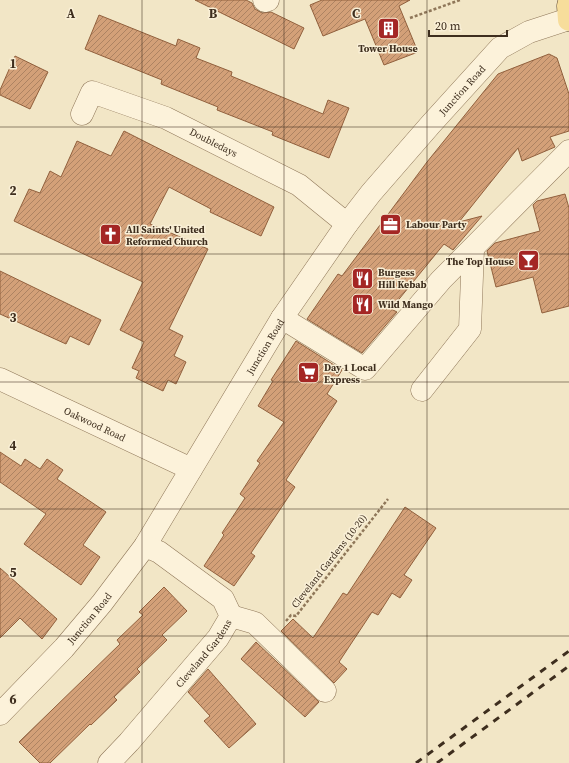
<svg xmlns="http://www.w3.org/2000/svg" width="569" height="763" font-family="'Source Serif 4',serif">
	<style>
		.building { fill: url(#building-hatch); stroke: #91603d }
		.lines { fill: none; stroke-linecap: round; stroke-linejoin: round }
		.minor-casing { stroke: #8f7759; stroke-width: 23 }
		.major-casing { stroke: #5d452e; stroke-width: 23 }
		.path { stroke: #8f7759; stroke-width: 2.5; stroke-dasharray: 3 2; stroke-linecap: butt }
		.minor { stroke: #fcf2da; stroke-width: 22 }
		.major { stroke: #f7dd9b; stroke-width: 22 }
		.rail { stroke: #3e2e1e; stroke-width: 3; stroke-dasharray: 7 7; stroke-linecap: butt }
		.grid { fill: none; stroke: #3e2e1e; stroke-width: 1; stroke-opacity: 0.55 }
		.labels { text-anchor: middle; dominant-baseline: central; stroke-width: 3; stroke-linejoin: round; paint-order: stroke }
		.poi-label { font-size: 10px; font-weight: bold; fill: #3e2e1e; stroke: #f9efd6; text-anchor: start }
		.street-label { font-size: 10px; fill: #3e2e1e; stroke: #f9efd6 }
		.grid-label { font-size: 13px; text-anchor: middle; font-weight: bold; fill: #3e2e1e; stroke: #f9efd6; stroke-width: 3; stroke-linejoin: round; paint-order: stroke }
	</style>
	<defs>
		<pattern id="building-hatch" width="6" height="6" patternUnits="userSpaceOnUse"><rect width="6" height="6" fill="#d3a078"/><path d="M-1 1l2-2M0 6l6-6M5 7l2-2" fill="none" stroke="#ad8362"/></pattern>
	</defs>
	<rect width="100%" height="100%" fill="#f2e6c6"/>
	<path class="building" d="M195,0H246L252,3L255,9L262,13L271,12L304,28L294,49Z
		M322,0H410L399,6L418,52L384,65L365,19L323,36L310,5Z
		M99,15L176,46L178,39L200,48L196,58L232,72L231,76L323,114L328,100L349,108L329,158L272,135L273,132L217,110L218,107L161,84L162,80L85,49Z
		M549,54L557,58L569,94V131L550,137L555,147L522,161L518,148L459,222L482,216L453,250L444,244L391,309L397,312L362,353L307,319L338,274L342,276L427,162L498,74Z
		M15,56L48,72L30,109L0,95V90Z
		M124,131L274,207L261,236L210,212L211,209L169,187L150,224L208,249L169,329L183,336L174,356L186,362L176,384L168,380L163,391L136,378L139,371L132,368L144,342L120,330L143,282L14,221L29,189L40,193L50,171L61,177L77,141L111,156Z
		M565,194L569,208V306L542,313L533,277L496,287L487,251L495,243L540,231L533,205L537,201Z
		M0,271L101,320L89,345L70,336L66,344L0,314Z
		M296,341L342,370L327,394L337,401L286,480L295,487L251,553L255,556L234,586L204,566L224,535L222,533L245,498L240,494L260,463L257,461L284,422L258,406L273,381L271,380Z
		M0,452L21,466L25,459L40,469L47,459L63,470L57,479L106,512L83,545L100,557L81,585L24,544L46,514L0,482Z
		M405,507L436,528L404,575L412,580L400,598L392,593L378,615L372,612L339,662L347,669L334,683L281,631L293,619L313,638L343,593L347,595Z
		M0,568L57,619L42,639L20,618L0,638Z
		M164,587L187,611L162,635L167,640L137,669L140,672L114,697L117,700L91,725L90,724L50,763H40L19,742L120,644L117,640L143,615L139,612Z
		M256,642L319,702L305,717L241,659Z
		M208,669L256,724L229,748L204,721L210,716L188,692Z"/>
	<g class="lines">
		<defs>
			<g id="minor">
				<path d="M264,0L265,1L268,0"/>
				<path id="s1" d="M82,114L92,92L166,118L299,185L347,224"/>
				<path d="M282,318L365,369L441,280L569,151"/>
				<path id="s2" d="M0,379L191,469"/>
				<path d="M422,390L470,329L473,249"/>
				<path d="M231,616L255,623L325,691"/>
				<path id="s3" d="M0,714L64,648L102,603L145,546L282,318L347,224L371,193L431,124L500,48L529,32L569,19"/>
				<path id="s4" d="M109,763L129,742L218,638L231,616L223,599L159,552L145,546"/>
			</g>
			<path id="major" d="M569,2L568,6L569,20"/>
		</defs>
		<use href="#minor" class="minor-casing"/>
		<use href="#major" class="major-casing"/>
		<path class="path" d="M410,18L460,0
			M286,621L291,615L296,616L388,499"/>
		<use href="#minor" class="minor"/>
		<use href="#major" class="major"/>
		<path class="rail" d="M416,763L569,651
			M437,763L569,666"/>
	</g>
	<path class="grid" d="M142,0V763M284,0V763M427,0V763M0,127H569M0,254H569M0,382H569M0,509H569M0,636H569"/>
	<defs>
		<symbol id="building-square" viewBox="-11 -11 22 22"><rect x="-9" y="-9" width="18" height="18" rx="4" fill="#a42624" stroke="#f9efd6"/><path d="M-4-6H4V6H1V3H-1V6H-4ZM-2.5-4.3h1.7v1.8h-1.7ZM.8-4.3h1.7v1.8H.8ZM-2.5-1h1.7V.8h-1.7ZM.8-1h1.7V.8H.8Z" fill="#fff"/></symbol>
		<symbol id="office-square" viewBox="-11 -11 22 22"><rect x="-9" y="-9" width="18" height="18" rx="4" fill="#a42624" stroke="#f9efd6"/><path d="M-6-3h4V-5.5h4V-3h4V5H-6ZM-1-4.5V-3h2v-1.5ZM-6 0V1H6V0Z" fill="#fff"/></symbol>
		<symbol id="church-square" viewBox="-11 -11 22 22"><rect x="-9" y="-9" width="18" height="18" rx="4" fill="#a42624" stroke="#f9efd6"/><path d="M-1.2-6h2.4v3.5h3.3v2.4h-3.3V6h-2.4V-.1h-3.3v-2.4h3.3Z" fill="#fff"/></symbol>
		<symbol id="bar-square" viewBox="-11 -11 22 22"><rect x="-9" y="-9" width="18" height="18" rx="4" fill="#a42624" stroke="#f9efd6"/><path d="M-6-5H6L.8 .8V4.5H3.5V6h-7V4.5H-.8V.8Z" fill="#fff"/></symbol>
		<symbol id="restaurant-square" viewBox="-11 -11 22 22"><rect x="-9" y="-9" width="18" height="18" rx="4" fill="#a42624" stroke="#f9efd6"/><path d="M-5-6h1v4h1v-4h1v4h1v-4h1v5L-1.5 .5V6h-2V.5L-5-1ZM5-6V6H3V1.5H1.5Q1.5-4 5-6Z" fill="#fff"/></symbol>
		<symbol id="supermarket-square" viewBox="-11 -11 22 22"><rect x="-9" y="-9" width="18" height="18" rx="4" fill="#a42624" stroke="#f9efd6"/><path d="M-6-5.5h2.5l.6 2H6L4.5 2H-2.5L-4.4-4H-6ZM-1.5 3.2a1.3 1.3 0 1 0 .1 0ZM3 3.2a1.3 1.3 0 1 0 .1 0Z" fill="#fff"/></symbol>
	</defs>
	<g fill-rule="evenodd">
		<use href="#building-square" x="376" y="16" width="25" height="25"/>
		<use href="#office-square" x="378" y="212" width="25" height="25"/>
		<use href="#church-square" x="98" y="222" width="25" height="25"/>
		<use href="#bar-square" x="516" y="248" width="25" height="25"/>
		<use href="#restaurant-square" x="350" y="266" width="25" height="25"/>
		<use href="#restaurant-square" x="350" y="292" width="25" height="25"/>
		<use href="#supermarket-square" x="296" y="360" width="25" height="25"/>
	</g>
	<g class="labels">
		<g class="poi-label">
			<text x="388" y="48" text-anchor="middle">Tower House</text>
			<text x="406" y="224">Labour Party</text>
			<text x="126" y="229">All Saints' United<tspan x="126" dy="12">Reformed Church</tspan></text>
			<text x="514" y="261" text-anchor="end">The Top House</text>
			<text x="378" y="272">Burgess<tspan x="378" dy="12">Hill Kebab</tspan></text>
			<text x="378" y="304">Wild Mango</text>
			<text x="324" y="367">Day 1 Local<tspan x="324" dy="12">Express</tspan></text>
		</g>
		<g class="street-label">
			<text stroke="none"><textPath href="#s3" startOffset="779">Junction Road</textPath></text>
			<text stroke="none"><textPath href="#s1" startOffset="156">Doubledays</textPath></text>
			<text stroke="none"><textPath href="#s3" startOffset="455">Junction Road</textPath></text>
			<text stroke="none"><textPath href="#s2" startOffset="105">Oakwood Road</textPath></text>
			<text transform="translate(329 561) rotate(-52)">Cleveland Gardens (10-20)</text>
			<text stroke="none"><textPath href="#s3" startOffset="131">Junction Road</textPath></text>
			<text stroke="none"><textPath href="#s4" startOffset="145">Cleveland Gardens</textPath></text>
		</g>
	</g>
	<g class="grid-label">
		<text x="71" y="18">A</text>
		<text x="213" y="18">B</text>
		<text x="356" y="18">C</text>
		<text x="13" y="68">1</text>
		<text x="13" y="195">2</text>
		<text x="13" y="322">3</text>
		<text x="13" y="450">4</text>
		<text x="13" y="577">5</text>
		<text x="13" y="704">6</text>
	</g>
	<path d="M429 30v6h78v-6" fill="none" stroke="#3e2e1e" stroke-width="2"/>
	<text x="435" y="30" font-size="12" fill="#3e2e1e" stroke="#f9efd6" stroke-width="3" paint-order="stroke">20 m</text>
</svg>
